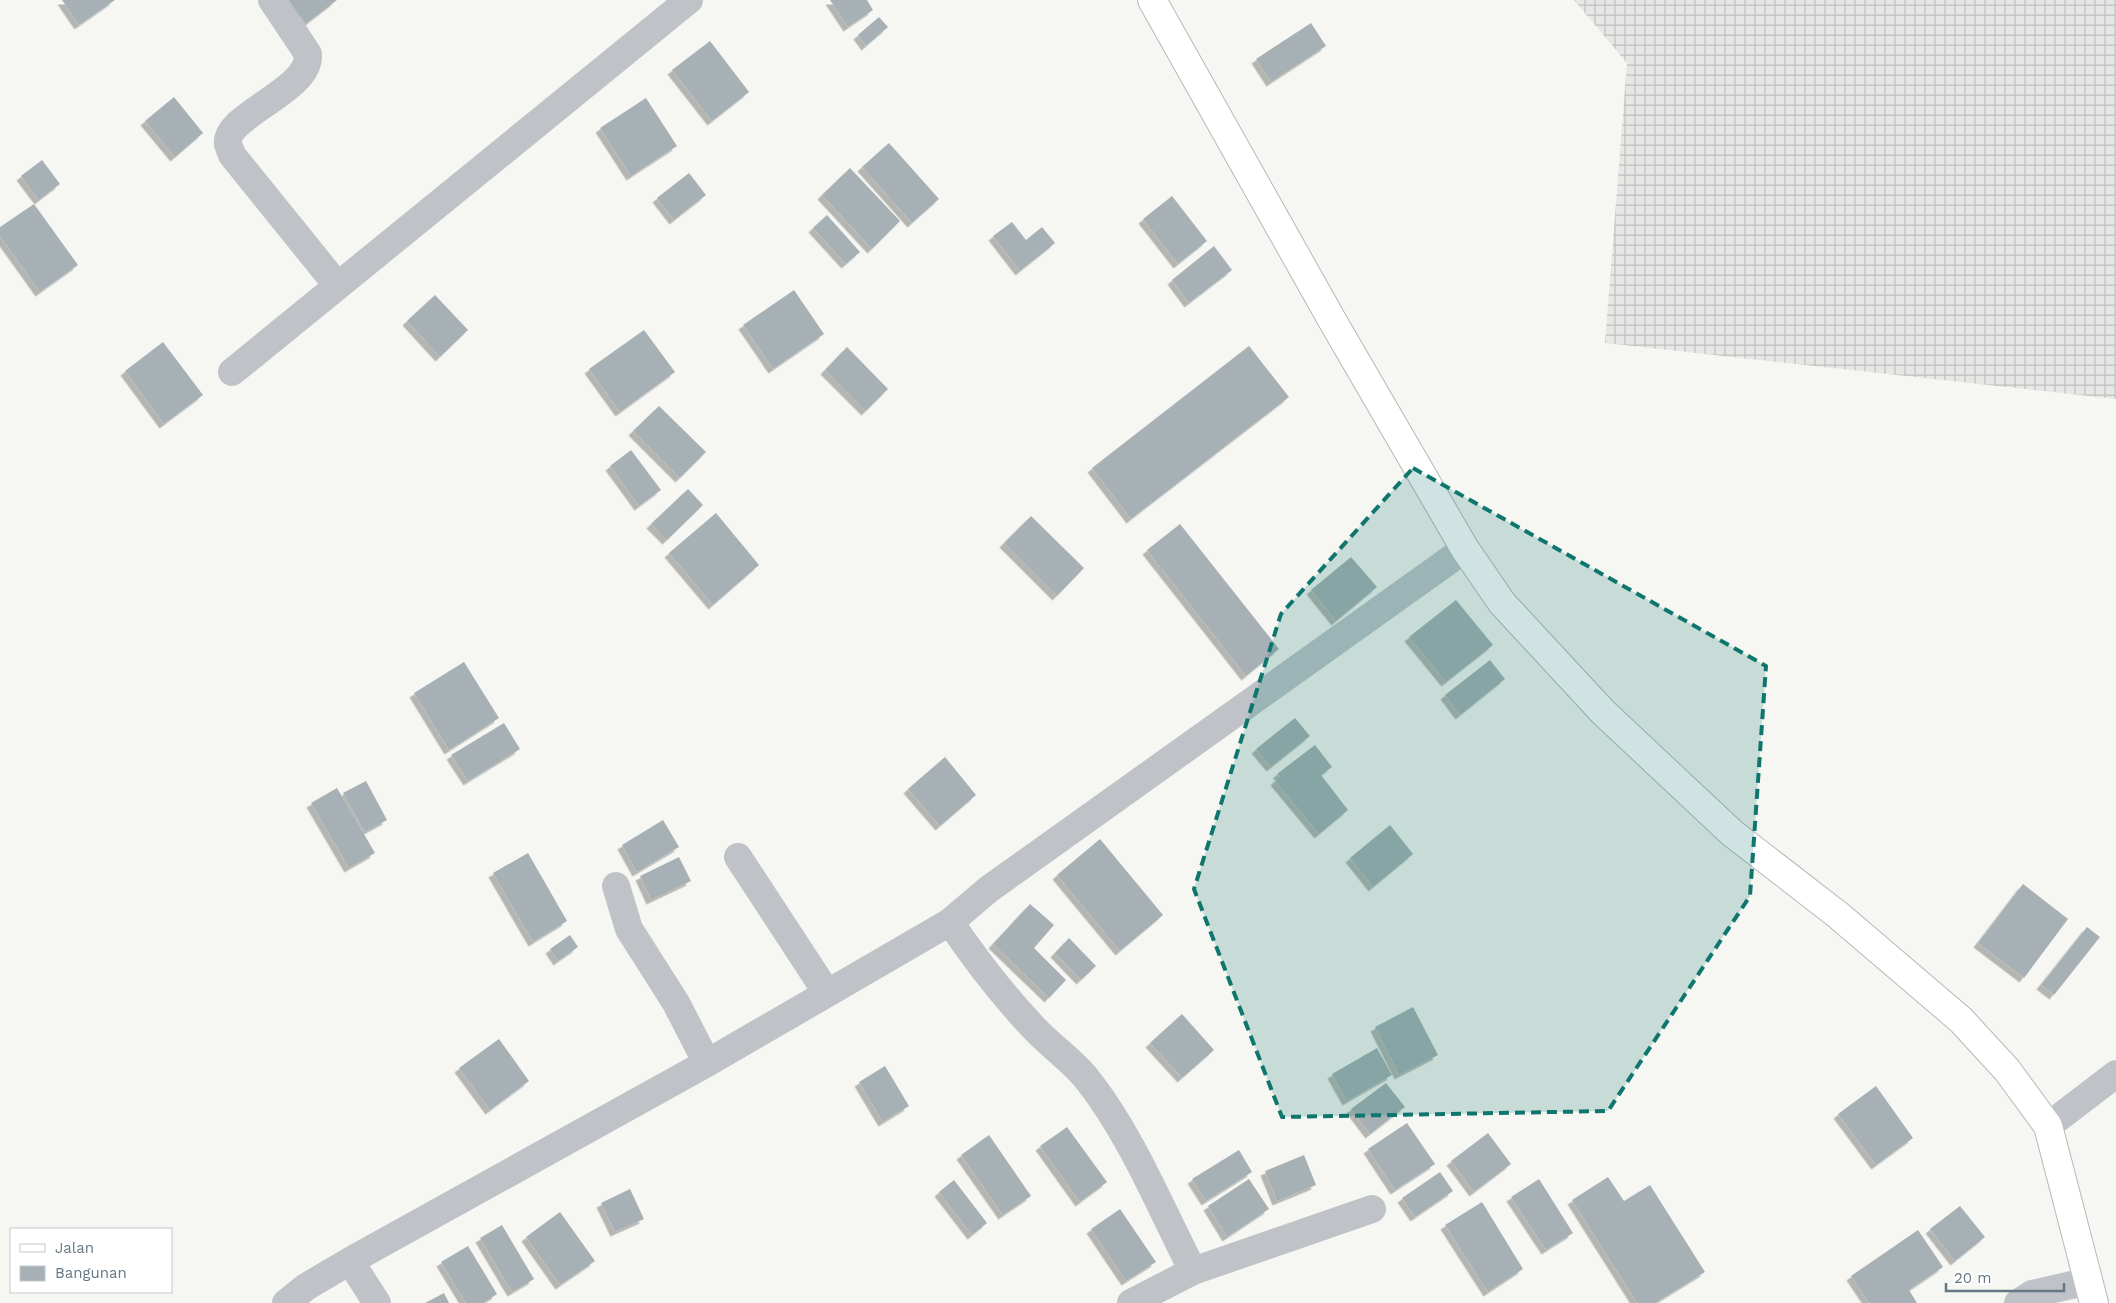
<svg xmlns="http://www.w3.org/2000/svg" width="2116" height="1303" font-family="'Work Sans',sans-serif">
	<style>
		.industrial { fill: url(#industrial-grid) }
		.building { fill: #a7b1b5; filter: url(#shadow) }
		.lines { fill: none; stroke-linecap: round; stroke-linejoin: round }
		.secondary-casing { stroke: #b3b9bd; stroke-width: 30 }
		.street { stroke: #bfc3c7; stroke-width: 28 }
		.secondary { stroke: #fff; stroke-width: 28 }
		.marked { fill: #0f766e; fill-opacity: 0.2; stroke: #0f766e; stroke-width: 4; stroke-dasharray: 10 6; stroke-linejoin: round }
	</style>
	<defs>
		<pattern id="industrial-grid" width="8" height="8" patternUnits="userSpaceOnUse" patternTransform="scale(1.25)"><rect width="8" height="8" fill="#e7e7e6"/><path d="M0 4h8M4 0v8" fill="none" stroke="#bfc0c0"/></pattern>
		<filter id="shadow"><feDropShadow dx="-4.5" dy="4.5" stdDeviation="0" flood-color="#0004"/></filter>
	</defs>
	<rect width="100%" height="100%" fill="#f6f6f2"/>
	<path class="industrial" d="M1574,0H2116V399L1605,343L1627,63Z"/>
	<path class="building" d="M62,0H115L79,25Z
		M287,0H337L306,24Z
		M830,0H867L873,10L848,27Z
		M879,17L888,27L866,46L858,35Z
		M1311,23L1326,46L1271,82L1256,59Z
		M710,41L749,92L712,121L672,70Z
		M174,97L203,133L175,157L145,121Z
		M646,98L677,146L631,176L600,128Z
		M889,143L939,199L912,223L862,167Z
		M42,160L60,184L39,200L21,176Z
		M850,168L900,221L872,249L822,195Z
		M689,173L706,195L674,220L657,198Z
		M1172,196L1207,241L1178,264L1143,219Z
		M34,204L78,265L40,292L0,236V227Z
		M827,215L860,252L846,264L813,228Z
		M1012,222L1026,240L1042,227L1055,243L1020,271L993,236Z
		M1214,246L1232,270L1189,303L1172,280Z
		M794,290L824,334L773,369L743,325Z
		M435,295L468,330L440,357L407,321Z
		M644,330L675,372L620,412L589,369Z
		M163,342L203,395L164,424L125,371Z
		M1249,346L1289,397L1131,519L1092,468Z
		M847,347L888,389L866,411L825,370Z
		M659,406L706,452L680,478L633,431Z
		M631,450L661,490L639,506L610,466Z
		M688,489L703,505L667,540L651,524Z
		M716,513L759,565L713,605L669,553Z
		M1031,516L1084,568L1057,596L1004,543Z
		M1180,524L1279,649L1246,676L1147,550Z
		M1351,557L1377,587L1336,621L1311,590Z
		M1456,600L1493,645L1446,682L1409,637Z
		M1490,660L1505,679L1460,715L1445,695Z
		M464,662L499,718L449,750L414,693Z
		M1295,718L1310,736L1271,767L1256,749Z
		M504,723L520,749L468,781L451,755Z
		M1315,745L1332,767L1321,775L1348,810L1319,834L1275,781L1280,776L1277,774Z
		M945,757L976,795L940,826L908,789Z
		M366,781L387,820L365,832L343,793Z
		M337,788L375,853L349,868L311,803Z
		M663,820L679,847L637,872L622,845Z
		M1390,825L1413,854L1373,887L1350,858Z
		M1100,839L1163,915L1120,951L1057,875Z
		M528,853L567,921L533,942L493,873Z
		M679,857L691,881L651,900L640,876Z
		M2023,884L2068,919L2024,978L1978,943Z
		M1030,904L1054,925L1034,948L1066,980L1049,998L993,944Z
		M2087,927L2100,937L2054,995L2041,985Z
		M570,935L578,947L558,961L550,949Z
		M1069,938L1096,966L1081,980L1055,953Z
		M1413,1007L1438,1055L1399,1075L1375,1027Z
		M1182,1014L1214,1050L1182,1078L1150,1043Z
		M499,1039L529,1081L490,1110L459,1068Z
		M1377,1048L1392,1075L1347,1101L1332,1074Z
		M885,1066L909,1106L883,1122L859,1082Z
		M1386,1083L1405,1107L1370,1134L1351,1109Z
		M1876,1086L1913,1138L1876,1165L1838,1114Z
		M1407,1123L1435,1164L1395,1190L1368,1149Z
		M1067,1127L1107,1182L1080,1202L1040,1146Z
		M1488,1133L1511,1164L1474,1192L1451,1161Z
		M989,1135L1031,1196L1003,1215L961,1155Z
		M1239,1150L1252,1172L1206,1201L1192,1179Z
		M1304,1155L1316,1185L1277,1201L1265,1171Z
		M1440,1172L1453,1191L1415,1217L1402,1198Z
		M1608,1177L1624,1201L1650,1185L1705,1272L1655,1303H1637L1572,1200Z
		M1249,1179L1269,1209L1227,1237L1208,1206Z
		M1539,1179L1573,1233L1546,1250L1511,1197Z
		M954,1180L987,1223L972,1235L939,1192Z
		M630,1189L644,1219L615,1232L601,1203Z
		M1482,1202L1523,1269L1488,1292L1445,1225Z
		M1960,1206L1985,1237L1955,1261L1930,1229Z
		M1120,1209L1156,1262L1126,1281L1091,1229Z
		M560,1212L595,1261L560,1285L526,1237Z
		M502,1225L534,1279L512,1292L480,1238Z
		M1918,1230L1943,1267L1909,1290L1917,1303H1869L1851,1276Z
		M468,1246L497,1294L483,1303H466L441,1262Z
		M444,1293L449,1303H425Z"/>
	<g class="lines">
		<defs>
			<path id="secondary" d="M1152,0L1332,320L1465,549L1502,603L1603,712L1732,833L1838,915L1961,1020L2007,1070L2048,1126L2094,1303"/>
		</defs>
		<use href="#secondary" class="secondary-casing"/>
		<path class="street" d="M272,0L308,54C311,91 224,115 228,144C229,147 231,152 232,155L337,285
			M232,372L689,0
			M738,857L827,993
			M616,886L629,929L676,1003L707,1063
			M950,922C975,959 1002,994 1032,1026C1049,1045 1071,1059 1087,1079C1132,1136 1160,1207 1193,1271L1131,1303
			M2048,1126L2116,1074
			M350,1261L377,1303
			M1193,1271L1372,1209
			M286,1303L306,1287L350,1261L707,1063L950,922L989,889L1465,549
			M2018,1303L2032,1294L2089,1281"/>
		<use href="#secondary" class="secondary"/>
	</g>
	<path class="marked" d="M1413,468L1766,666L1750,896L1608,1111L1282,1117L1194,889L1281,614Z"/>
	<rect x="10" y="1228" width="162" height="65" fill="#ffffff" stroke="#c1c9ce"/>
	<rect x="20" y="1244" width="25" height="8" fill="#ffffff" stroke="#c1c9ce"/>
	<text x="55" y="1253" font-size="15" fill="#657884">Jalan</text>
	<rect x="20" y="1266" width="25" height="15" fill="#a7b1b5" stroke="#c1c9ce"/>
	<text x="55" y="1278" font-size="15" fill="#657884">Bangunan</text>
	<path d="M1946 1283v8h118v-8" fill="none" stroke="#657884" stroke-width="2.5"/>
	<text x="1954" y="1283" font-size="15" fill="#657884" stroke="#ffffff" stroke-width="4" paint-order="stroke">20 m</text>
</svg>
